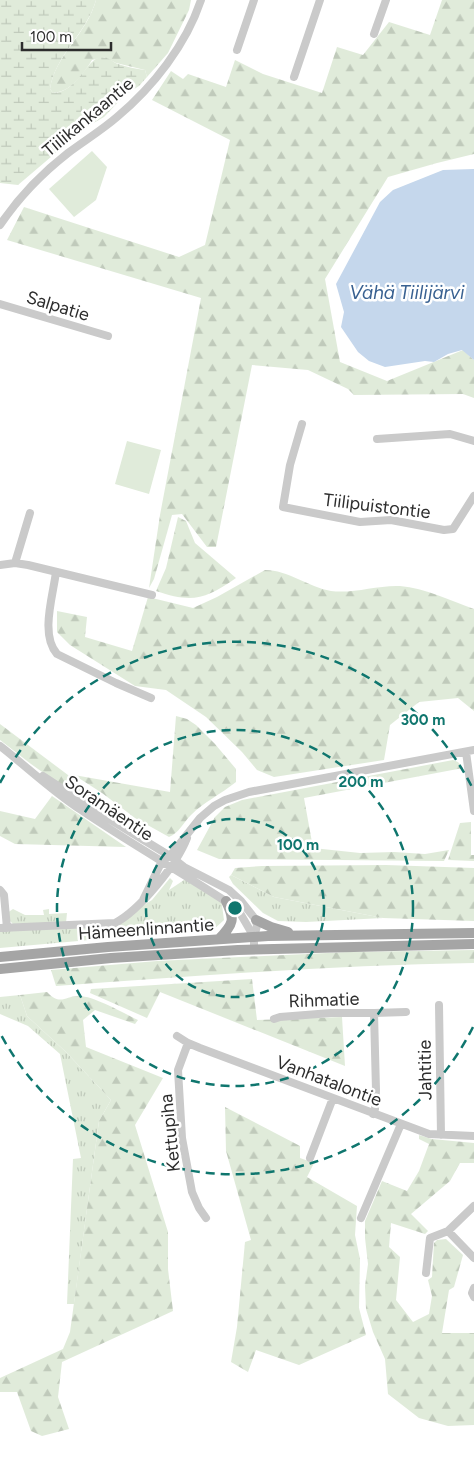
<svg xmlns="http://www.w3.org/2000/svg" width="474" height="1469" font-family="Figtree,sans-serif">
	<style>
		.grass { fill: url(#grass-tufts) }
		.forest { fill: url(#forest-firs) }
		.wetland { fill: url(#wetland-marsh) }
		.park { fill: #e0ebda }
		.water { fill: #c5d7ec }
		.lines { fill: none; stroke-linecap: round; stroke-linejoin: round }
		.minor { stroke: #cacaca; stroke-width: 8 }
		.major { stroke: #a5a5a5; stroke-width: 10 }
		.ring { fill: none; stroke: #0f766e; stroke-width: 2.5; stroke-dasharray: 9 6 }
		.labels { text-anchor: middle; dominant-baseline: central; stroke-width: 5; stroke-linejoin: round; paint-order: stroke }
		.street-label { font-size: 18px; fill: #2d2d2d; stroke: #fff }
		.water-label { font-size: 19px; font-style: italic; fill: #396191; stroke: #fff }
		.centre { fill: #0f766e; stroke: #fff; stroke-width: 2.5 }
		.ring-label { font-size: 15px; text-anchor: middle; font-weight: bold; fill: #0f766e; stroke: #fff; stroke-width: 5; stroke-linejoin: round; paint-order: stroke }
	</style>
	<defs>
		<pattern id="grass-tufts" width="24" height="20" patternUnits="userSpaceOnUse" patternTransform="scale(1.25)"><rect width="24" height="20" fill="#e0ebda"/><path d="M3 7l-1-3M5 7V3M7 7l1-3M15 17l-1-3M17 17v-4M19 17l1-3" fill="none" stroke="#c0cabb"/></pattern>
		<pattern id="forest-firs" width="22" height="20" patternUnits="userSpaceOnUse" patternTransform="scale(1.25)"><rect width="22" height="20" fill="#e0ebda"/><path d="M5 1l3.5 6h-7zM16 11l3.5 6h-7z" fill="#c0cabb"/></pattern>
		<pattern id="wetland-marsh" width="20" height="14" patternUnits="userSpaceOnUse" patternTransform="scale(1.25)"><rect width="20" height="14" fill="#e0ebda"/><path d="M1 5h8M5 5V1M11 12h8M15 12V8" fill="none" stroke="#c0cabb"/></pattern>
	</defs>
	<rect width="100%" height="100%" fill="#fff"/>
	<path class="grass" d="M88,790L137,827L135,830L118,822L80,799Z
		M231,875L274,897L383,918L306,922L278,921L263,913L233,884L229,877Z
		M170,878L173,881L169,890L187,878L221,898L224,920L212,931L112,938L0,948V930L115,923L152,900Z
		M13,909L25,915H44L43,910L49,909V914L67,913L66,923L13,924L8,919L7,913Z
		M20,995L27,1016L66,1052L111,1100L99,1121L74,1304H67L73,1159L81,1158L60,1054L28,1026L0,1014V997Z"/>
	<path class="forest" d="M96,0H191L189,10L168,53L147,77L145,70L116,63L104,57L92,60C83,74 71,92 53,93L50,89C55,55 87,34 96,0Z
		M442,0H474V154L437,163L388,177L325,279L340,362L387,381L463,350L474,360V398L463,394L354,395L348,389L308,370L252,365L216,547H207L182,514L172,515L154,579L149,588L160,515L201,298L7,240L24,207L179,257L205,245L230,140L152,100L171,71L183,79L188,74L226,87L235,60L263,74L322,93L337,47L363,55L389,22L430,35Z
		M178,517L186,521L195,543L236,578C205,600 191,603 156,591L166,568Z
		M265,570C288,570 308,587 331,591C353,594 377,585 400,586C425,588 451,601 474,609V711L458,698L419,702L390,725L384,760L274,777L257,770L242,752L206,717L166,690L135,686L70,645L57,632V611L87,617L85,637L132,651L148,597L193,608L217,597Z
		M176,716L187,719L196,725L215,744L236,769V782C221,794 204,802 191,815C183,823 179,833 169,837L135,818L102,793L74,775L170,792Z
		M0,724L88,790L80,799L31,764L0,740Z
		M453,760L458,762L463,768L304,798L313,848L360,853L394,852L425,854L449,850L444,861L219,859L197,850L215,817L225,807L242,800Z
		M52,796L126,847L15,844L0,836V811L35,819Z
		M471,822V855H474V861L448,860L460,823Z
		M386,865L474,868V921L383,918L274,897L231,875L235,868L262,866Z
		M474,950V963C334,965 195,976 56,986L51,970L157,961L348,952Z
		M252,979L257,1020L342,1017L345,1066L160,992L147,1018L90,993L91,989Z
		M47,992C61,1007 66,995 79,996C94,996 123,1013 138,1020L135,1024L95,1010L83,1020L86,1047L163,1078L135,1125L168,1232V1269L173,1311L62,1362L58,1397L69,1429L42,1436L31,1431L17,1392H0V1378L63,1349L70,1332L99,1121L111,1100L66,1052L27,1016L20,995Z
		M225,1107L300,1146V1158L314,1163L307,1177L357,1206L355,1235L360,1259L359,1308L366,1335L299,1365L256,1350L248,1372L231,1362L237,1327L245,1242L251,1240L226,1151Z
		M419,1135L432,1139L474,1143V1163H460L450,1181L411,1214L428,1231L425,1234L391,1223L389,1247L400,1257L396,1300L413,1322L429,1314L432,1296L428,1280L432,1277L434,1243L437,1240L446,1239L463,1255L454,1287L449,1290L442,1333H474V1425L448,1426L419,1418L388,1394L385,1359L373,1332L366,1309L365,1286L368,1264L365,1238V1221L382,1181L407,1191L419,1171L429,1144L419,1139Z"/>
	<path class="wetland" d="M0,0H96C87,33 55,55 50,89L53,93C78,92 86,59 101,57C107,56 113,62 118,64C127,67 136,69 145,70L147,77L139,86L125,95L104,117L85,128L18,185L0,183Z"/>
	<path class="park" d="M92,151L107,167L96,200L74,217L49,189Z
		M127,441L161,450L149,494L115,484Z"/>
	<path class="water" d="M474,169V360L462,350L448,354L434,362L425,361L385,367L369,361L358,352L341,327L344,312L336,284L380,202L393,190L443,170Z"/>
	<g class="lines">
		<path class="minor" d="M374,34L386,0
			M237,50L254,0
			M294,77L320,0
			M0,225C19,197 41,174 68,153C84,141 102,130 117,117C153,87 186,45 201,0
			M0,304L108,336
			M302,424L290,465L283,507L360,522L391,520L444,530L453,529L474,496
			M377,439L450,434L474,441
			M15,563L30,513
			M0,565L15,563L28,565L152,595
			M56,572C53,596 40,635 57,654L116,683L151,698
			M0,746C27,767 52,791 81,810C131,844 183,873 233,906L240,913L254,937
			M466,752L474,811
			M43,776L101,814L170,856L184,867L229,890L241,901L256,920L257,926L254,937V949
			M0,890L4,895L7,928
			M143,900L162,861L170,856L200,818L214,806L225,800L249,792L474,750
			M0,928L115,923C140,910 177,864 187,838
			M439,1005L441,1135
			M274,1019L280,1017L331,1013H374
			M177,1036L188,1043L200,1048L429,1134L474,1136
			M188,1043L178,1070L182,1138L192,1192L199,1208L206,1218
			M373,1114L375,1109L376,1090L374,1013L406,1012
			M310,1158L333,1098
			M361,1218L401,1124
			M448,1231L474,1258
			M426,1273L430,1238L448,1231L474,1206
			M474,1288L472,1293L474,1297"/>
		<path class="major" d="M256,920L271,927L288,932
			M219,939C234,923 235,920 226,901
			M0,957L108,947L268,936L474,933
			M0,969L111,958L238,950L474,944"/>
	</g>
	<g class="ring">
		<circle cx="235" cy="908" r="89"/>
		<circle cx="235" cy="908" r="178"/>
		<path d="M473 1027A266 266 0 0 1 0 1033M0 783A266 266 0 0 1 473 789"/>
	</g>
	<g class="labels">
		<g class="street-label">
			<text transform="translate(88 117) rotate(-40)">Tiilikankaantie</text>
			<text transform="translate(58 306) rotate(17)">Salpatie</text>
			<text transform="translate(377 506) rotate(7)">Tiilipuistontie</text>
			<text transform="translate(109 808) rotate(34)">Soramäentie</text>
			<text transform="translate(146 929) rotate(-4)">Hämeenlinnantie</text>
			<text transform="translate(324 1000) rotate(-2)">Rihmatie</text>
			<text transform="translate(425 1070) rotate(-91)">Jahtitie</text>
			<text transform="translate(329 1081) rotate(21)">Vanhatalontie</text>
			<text transform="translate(170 1133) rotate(-96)">Kettupiha</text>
		</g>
		<g class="water-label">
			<text x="407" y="292">Vähä Tiilijärvi</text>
		</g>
	</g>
	<circle cx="235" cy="908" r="8" class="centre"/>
	<g class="ring-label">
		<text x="423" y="725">300 m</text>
		<text x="361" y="787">200 m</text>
		<text x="298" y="850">100 m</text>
	</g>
	<path d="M22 42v8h89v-8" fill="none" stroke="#2d2d2d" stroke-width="2.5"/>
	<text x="30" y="42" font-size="15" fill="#2d2d2d" stroke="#ffffff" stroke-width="4" paint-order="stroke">100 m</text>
</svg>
